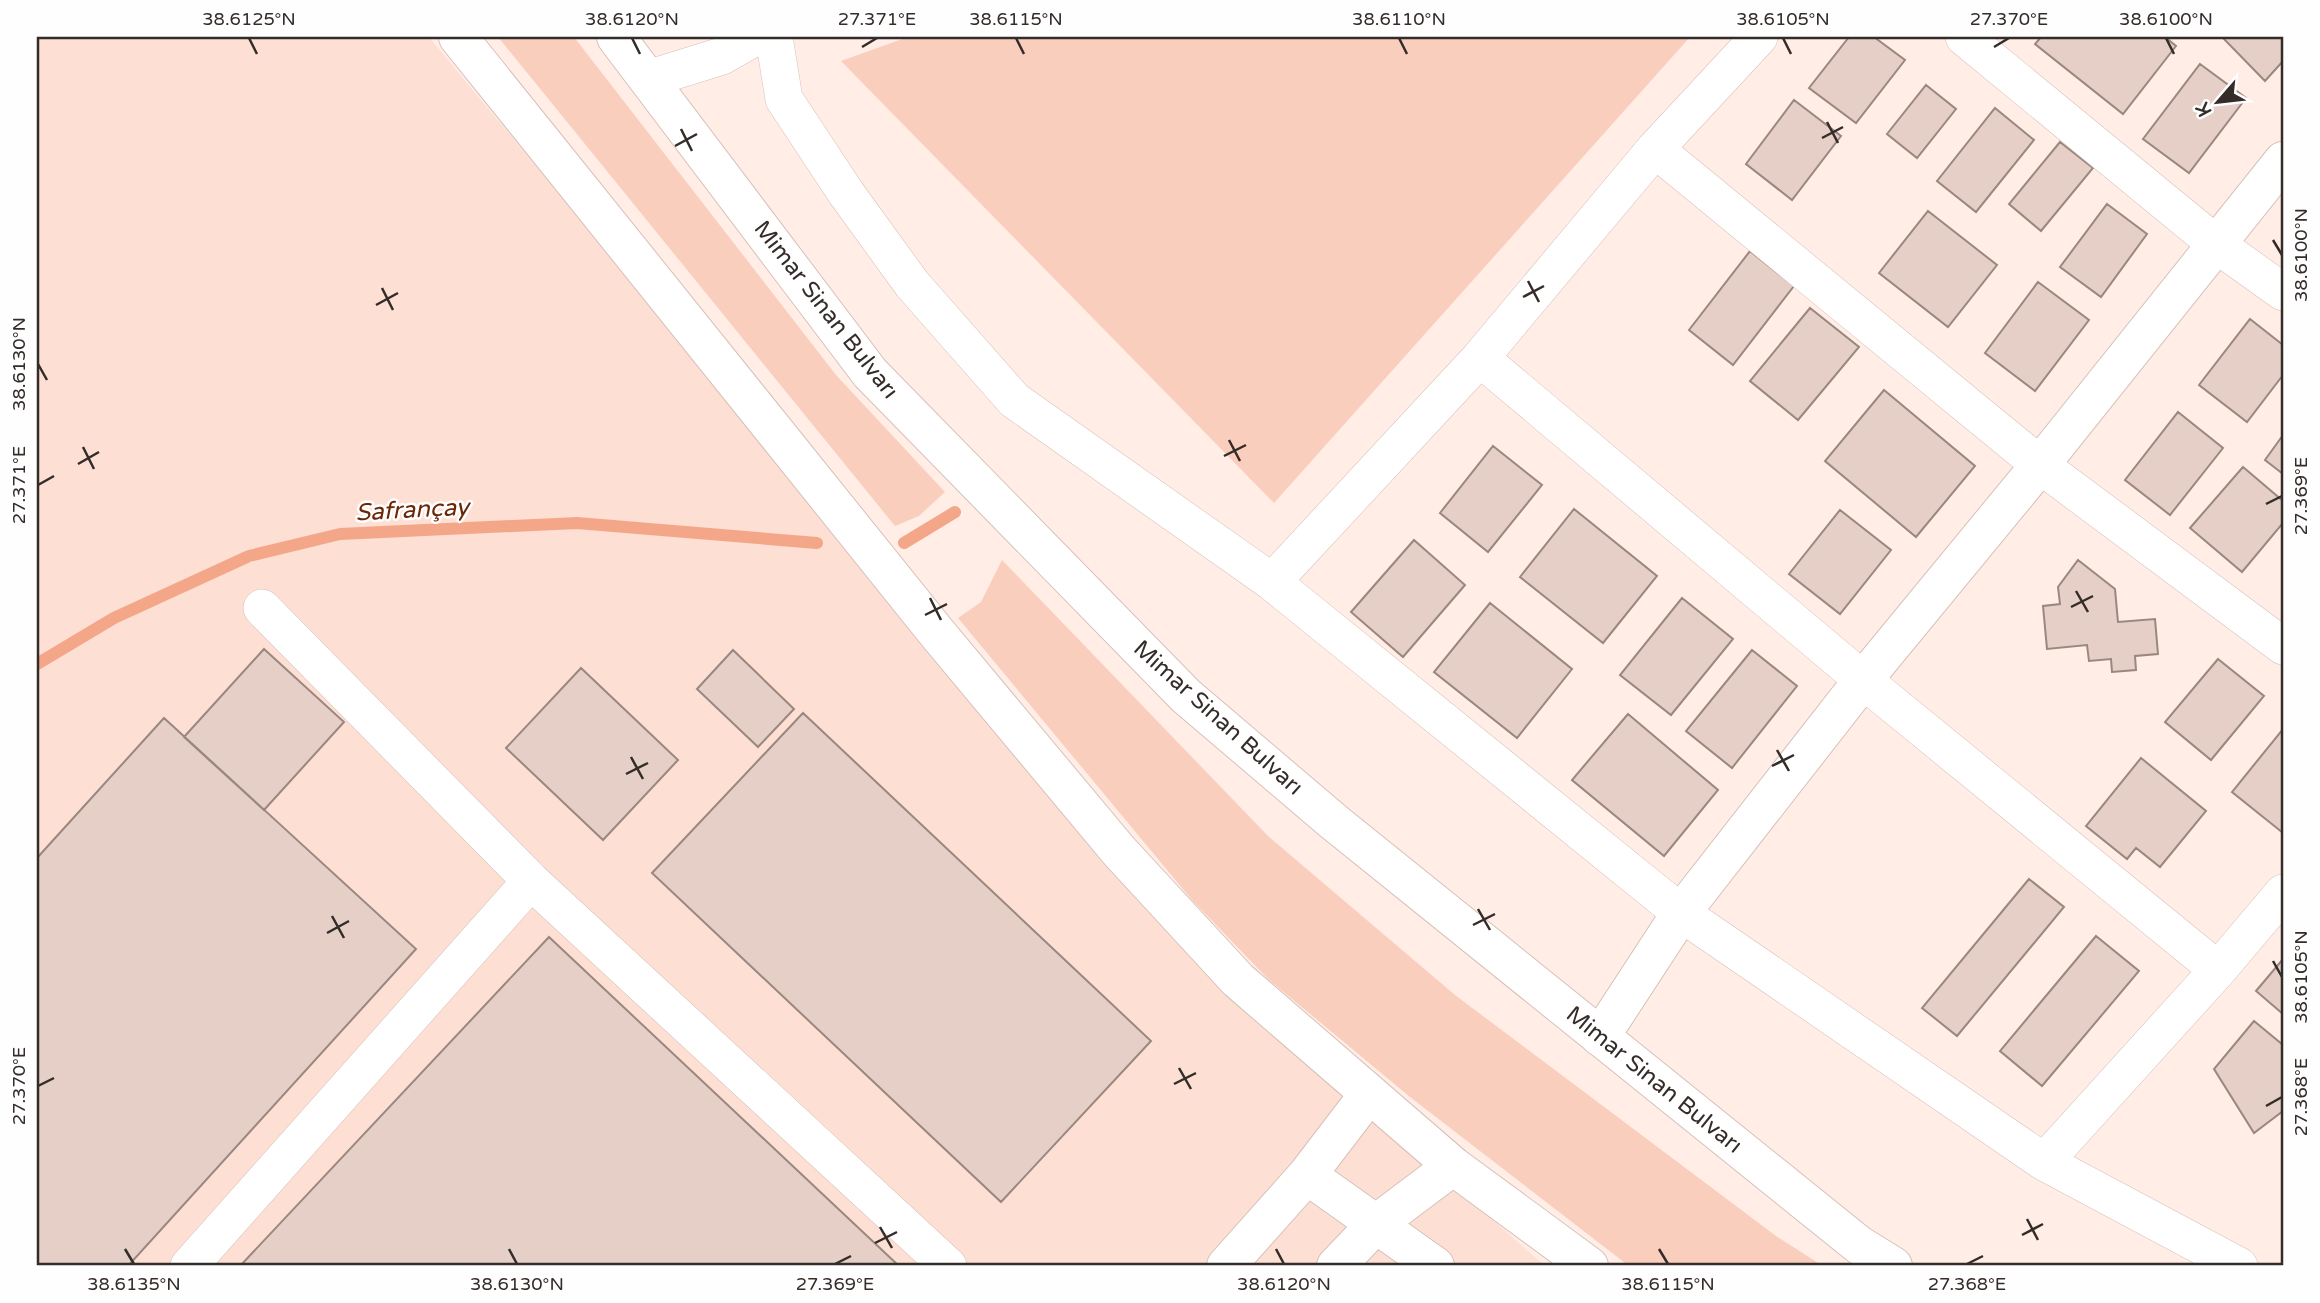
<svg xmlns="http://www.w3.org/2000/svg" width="2320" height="1303" font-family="'Varela Round',sans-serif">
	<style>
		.built { fill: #fddfd4 }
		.green { fill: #facebd }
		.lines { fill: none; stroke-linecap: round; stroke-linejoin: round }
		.stream { stroke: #f4a689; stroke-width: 12 }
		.building { fill: #e5cfc7; stroke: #9a877f; stroke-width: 2 }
		.street-casing { stroke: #d6c1b9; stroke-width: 38 }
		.secondary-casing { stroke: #d6c1b9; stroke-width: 40 }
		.highway-casing { stroke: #d6c1b9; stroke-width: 40 }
		.street { stroke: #fff; stroke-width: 37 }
		.secondary { stroke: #fff; stroke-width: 38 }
		.highway { stroke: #fff; stroke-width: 38 }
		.ticks { fill: none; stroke: #342c29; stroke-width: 2.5 }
		.labels { text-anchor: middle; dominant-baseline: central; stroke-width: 5; stroke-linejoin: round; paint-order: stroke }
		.street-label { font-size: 23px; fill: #342c29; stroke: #fefefe }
		.water-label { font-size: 24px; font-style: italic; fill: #6b2606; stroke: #fefefe }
		.neatline { fill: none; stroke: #342c29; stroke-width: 2.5 }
		.ticks-label { font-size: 18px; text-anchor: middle; fill: #342c29 }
	</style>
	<rect width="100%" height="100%" fill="#ffede6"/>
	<path class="built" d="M37,37H429L1176,940L1545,1266H37Z"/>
	<path class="green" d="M498,37H574L836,375L945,492L919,516L895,526Z
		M908,37H1690L1274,503L841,61Z
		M1002,560L1269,837L1455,995L1776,1236L1823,1266H1629L1410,1097L1268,979L1192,900L958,618L981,602Z"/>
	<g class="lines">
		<path class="stream" d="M904,543L955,512
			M37,664L114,618L249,556L340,534L577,523L817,543"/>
	</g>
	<path class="building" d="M1849,37H1874L1905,60L1856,123L1809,88Z
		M2041,37H2165L2176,46L2123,114L2035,44Z
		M2224,37H2283V61L2265,81L2223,38Z
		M2200,64L2246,98L2189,173L2143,139Z
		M1926,85L1956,109L1917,158L1887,134Z
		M1794,100L1841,136L1792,200L1746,164Z
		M1995,108L2034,140L1976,212L1937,181Z
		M2060,142L2093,168L2041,231L2009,204Z
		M2107,204L2147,234L2101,297L2060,267Z
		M1928,211L1997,265L1948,327L1879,273Z
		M1750,251L1794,286L1733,365L1689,330Z
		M2038,282L2089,320L2035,391L1985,353Z
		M1810,308L1859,347L1798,420L1750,381Z
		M2250,319L2283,345V375L2247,422L2199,385Z
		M1884,390L1975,466L1916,537L1825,461Z
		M2178,412L2223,448L2170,515L2125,480Z
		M2283,435V474L2265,460Z
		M1493,446L1542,485L1488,552L1440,513Z
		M2243,467L2283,501V523L2242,572L2190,528Z
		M1574,509L1657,576L1603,643L1520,577Z
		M1840,510L1891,550L1840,614L1789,574Z
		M1414,540L1465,585L1403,657L1351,612Z
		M2078,560L2115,589L2118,622L2155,619L2158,654L2135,656L2136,670L2112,672L2111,659L2089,661L2087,645L2047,649L2043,606L2060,604L2058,587Z
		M1682,598L1733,639L1671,715L1620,675Z
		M1490,603L1572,669L1517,738L1434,672Z
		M264,649L344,722L264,810L184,737Z
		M733,650L794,709L758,747L697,689Z
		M1752,650L1797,686L1732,768L1686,731Z
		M2218,659L2264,696L2211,760L2165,722Z
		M581,668L678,760L603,840L506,748Z
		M803,713L1151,1041L1001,1202L652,873Z
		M1628,714L1718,790L1664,856L1572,780Z
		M164,718L416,949L128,1266H37V858Z
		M2283,729V833L2232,792Z
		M2141,758L2206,811L2160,867L2136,848L2127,859L2086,826Z
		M2029,879L2064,907L1957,1036L1922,1008Z
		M2096,936L2139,971L2042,1086L2000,1051Z
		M549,937L899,1266H240Z
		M2283,959V1014L2256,991Z
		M2254,1021L2283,1045V1111L2254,1133L2214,1069Z"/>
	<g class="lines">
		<defs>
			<path id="street" d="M774,37L784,99L846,193L912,284L1014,400L1272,582L1681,913L2044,1162L2239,1266
				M1964,37L2216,244L2283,292
				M648,79L722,56L755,37
				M1655,149L2040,465L2283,646
				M1480,358L1863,680L2218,970
				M1272,582L1480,358L1655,149L1759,37
				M262,608L531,881
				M2044,1162L2218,970L2283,893
				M189,1266L531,881L948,1266"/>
			<path id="secondary" d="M1600,1037L1681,913L1863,680L2040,465L2283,161
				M1307,1175L1435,1266
				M1226,1266L1307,1175L1369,1094
				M1336,1266L1376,1224L1453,1166"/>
			<path id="highway" d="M458,37L937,633L1119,851L1238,980L1453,1166L1589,1266
				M616,37L870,373L1186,696L1334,822L1859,1245L1893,1266"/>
		</defs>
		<use href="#street" class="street-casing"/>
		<use href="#secondary" class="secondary-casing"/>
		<use href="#highway" class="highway-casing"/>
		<use href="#street" class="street"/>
		<use href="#secondary" class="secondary"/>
		<use href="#highway" class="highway"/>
	</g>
	<path class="ticks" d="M249,38L257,54M632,38L640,54M1016,38L1024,54M1399,38L1407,54M1783,38L1791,54M2166,38L2174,54M862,47L877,38M1994,47L2009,38M1827,122L1838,143M681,129L692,151M1822,138L1843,127M675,146L697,134M2273,240L2282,255M1528,281L1539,302M382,288L393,310M1523,297L1544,286M376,305L398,293M38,364L47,380M1229,440L1240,461M83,447L94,469M1224,456L1246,445M78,464L99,452M38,485L54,476M2266,504L2282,496M2076,591L2088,612M930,598L941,620M2071,607L2093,596M925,615L947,604M1777,750L1789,771M631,757L643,779M1772,766L1794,755M626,774L648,763M1478,909L1490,930M332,916L344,938M1473,925L1495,914M327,933L349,921M2273,961L2282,977M1179,1068L1191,1089M1174,1084L1196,1073M38,1086L54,1078M2266,1106L2282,1097M2027,1219L2038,1240M880,1227L892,1248M2022,1235L2043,1224M875,1243L897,1232M125,1249L134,1264M509,1249L517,1264M1276,1249L1284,1264M1659,1249L1668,1264M835,1264L851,1256M1967,1264L1983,1256"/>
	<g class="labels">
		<g class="street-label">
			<text transform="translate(826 310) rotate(52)">Mimar Sinan Bulvarı</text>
			<text transform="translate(1218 718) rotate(42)">Mimar Sinan Bulvarı</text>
			<text transform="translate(1654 1080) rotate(39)">Mimar Sinan Bulvarı</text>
		</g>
		<g class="water-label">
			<text transform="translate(412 510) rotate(-3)">Safrançay</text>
		</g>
	</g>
	<rect width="2320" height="1303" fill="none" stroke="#fefefe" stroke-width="77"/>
	<g transform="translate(2218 102) rotate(242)" stroke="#fefefe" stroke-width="5" paint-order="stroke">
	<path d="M0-5L12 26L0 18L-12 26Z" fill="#342c29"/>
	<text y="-10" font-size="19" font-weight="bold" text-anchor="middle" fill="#342c29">K</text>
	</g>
	<rect x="38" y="38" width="2244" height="1226" class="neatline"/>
	<g class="ticks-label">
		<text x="249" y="25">38.6125°N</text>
		<text x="632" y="25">38.6120°N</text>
		<text x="877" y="25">27.371°E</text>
		<text x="1016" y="25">38.6115°N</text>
		<text x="1399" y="25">38.6110°N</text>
		<text x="1783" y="25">38.6105°N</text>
		<text x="2009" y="25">27.370°E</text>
		<text x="2166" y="25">38.6100°N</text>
		<text transform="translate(2301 255) rotate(-90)" y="6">38.6100°N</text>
		<text transform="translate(19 364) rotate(-90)" y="6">38.6130°N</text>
		<text transform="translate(19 485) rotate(-90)" y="6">27.371°E</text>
		<text transform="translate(2301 496) rotate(-90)" y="6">27.369°E</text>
		<text transform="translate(2301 977) rotate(-90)" y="6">38.6105°N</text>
		<text transform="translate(19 1086) rotate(-90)" y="6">27.370°E</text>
		<text transform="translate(2301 1097) rotate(-90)" y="6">27.368°E</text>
		<text x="134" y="1290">38.6135°N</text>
		<text x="517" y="1290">38.6130°N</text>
		<text x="835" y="1290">27.369°E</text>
		<text x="1284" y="1290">38.6120°N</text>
		<text x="1668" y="1290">38.6115°N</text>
		<text x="1967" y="1290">27.368°E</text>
	</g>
</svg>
